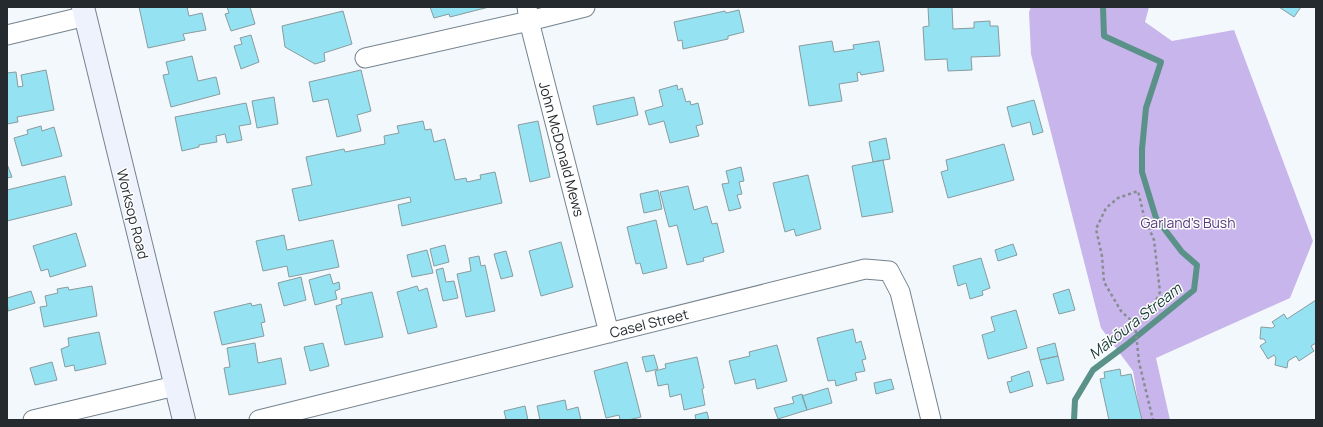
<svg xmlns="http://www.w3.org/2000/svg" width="1323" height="427" font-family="Manrope,sans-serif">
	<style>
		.forest { fill: #c8b5eb }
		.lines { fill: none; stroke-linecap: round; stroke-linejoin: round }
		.stream { stroke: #5a9188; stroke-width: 6 }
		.building { fill: #95e2f2; stroke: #899c9f }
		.street-casing { stroke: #76838d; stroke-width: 21 }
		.secondary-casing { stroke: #76838d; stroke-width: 24 }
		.path { stroke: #878d91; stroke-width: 2.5; stroke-dasharray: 3 3; stroke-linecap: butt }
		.street { stroke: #fff; stroke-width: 19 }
		.secondary { stroke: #eef2fd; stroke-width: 22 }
		.labels { text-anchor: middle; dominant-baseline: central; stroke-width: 3; stroke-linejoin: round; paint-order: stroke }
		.street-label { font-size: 14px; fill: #252a2e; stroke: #fff }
		.park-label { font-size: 14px; fill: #563b7d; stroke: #fff }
		.water-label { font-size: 15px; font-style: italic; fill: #163b35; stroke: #fff }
	</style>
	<rect width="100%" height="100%" fill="#f2f8fc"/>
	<path class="forest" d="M1031,7H1149L1145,22L1172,41L1234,30L1313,241L1290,298L1156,358L1170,420H1141L1133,371L1101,328L1031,54L1029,12Z"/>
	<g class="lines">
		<path class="stream" d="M1074,420L1075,400L1093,370L1125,346L1194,290L1197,265L1182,252L1156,218L1142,172V149L1146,108L1161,62L1104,36L1103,7"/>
	</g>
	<path class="building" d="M139,7H187L189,16L202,13L206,30L183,34L185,40L148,48Z
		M227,7H250L255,24L231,31L225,14L229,13Z
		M430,7H489L450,17L449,14L434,18Z
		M928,7H952L953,29L974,28V22L990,21V26H998L1000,56L971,57L972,70L948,71L947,59L925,60L923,27L929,26Z
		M1279,7H1301L1294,17Z
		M739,10L744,32L728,36V39L683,49L682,40L678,41L674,22L725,11L726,13Z
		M343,11L352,44L324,53L325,61L315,64L285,47L282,26Z
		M251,35L259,62L241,69L234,46L242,44L240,38Z
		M832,41L834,52L854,49L853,45L879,41L884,71L861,75L860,72L857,73L858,81L839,84L842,101L809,106L799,46Z
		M192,56L198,81L216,77L220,94L171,107L163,75L169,74L166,62Z
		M46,70L54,110L17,117L18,122L7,124V73L16,72L18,87L23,86L21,75Z
		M361,70L371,111L357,115L361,131L337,137L328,99L313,102L309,82Z
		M677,85L678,90L682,88L686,102L690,101L691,105L698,103L703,124L696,126L699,136L670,143L664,121L649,125L645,111L663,106L659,90Z
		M274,97L278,124L257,128L252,101Z
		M634,97L638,115L597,125L593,106Z
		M1034,100L1043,132L1033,135L1030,122L1012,127L1007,107Z
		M246,103L251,124L239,126L242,140L227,143L225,134L216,136L217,142L199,145V147L182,151L175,117Z
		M423,121L425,130L431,129L434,142L445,139L455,180L466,178L467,182L481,179L480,175L495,172L502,203L402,226L398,205L411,202L410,197L299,221L292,189L312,185L306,157L344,149L345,152L385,144L384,136L399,133L397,126Z
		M538,121L550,177L530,182L518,125Z
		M41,126L42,131L54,127L62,156L22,166L14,138L28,134L27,130Z
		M886,138L890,159L873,162L869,142Z
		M1004,144L1014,180L948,198L941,172L948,170L946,160Z
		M883,160L893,212L862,217L852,166Z
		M7,164L12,177L7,178Z
		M741,167L744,181L739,182L742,194L737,195L741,208L729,211L722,184L729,183L726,171Z
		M808,175L821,229L796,236L794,229L785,232L773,183Z
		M65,176L72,205L7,221V190Z
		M688,186L694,210L707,206L712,224L717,223L724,252L703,258L704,261L687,265L677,225L669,227L660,192Z
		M658,190L662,209L644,213L640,194Z
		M656,220L667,268L643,274L640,263L636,264L627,227Z
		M76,233L86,266L50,277L48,269L41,271L33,246Z
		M284,235L287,250L333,240L339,267L289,277L287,266L263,271L256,241Z
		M561,242L573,287L541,296L529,251Z
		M1013,244L1017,255L998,261L995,250Z
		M445,245L449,262L434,266L430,249Z
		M427,250L433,273L412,277L407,255Z
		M506,251L513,276L501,279L494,254Z
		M479,256L481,266L485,265L495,311L466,317L457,274L471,271L469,258Z
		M981,258L990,288L982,291L983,295L970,299L966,283L958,286L953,266Z
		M443,268L446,282L454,281L458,298L443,301L436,270Z
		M330,274L333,284L339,282L340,289L335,291L337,299L315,305L309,280Z
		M301,277L306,300L284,306L278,283Z
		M92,286L97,316L44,327L40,307L47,306L45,296L58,293L57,289L68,287L69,290Z
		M417,286L419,291L427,288L437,327L408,334L397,292Z
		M1069,289L1075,310L1059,314L1053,294Z
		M31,291L35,303L8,311L7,298Z
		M372,292L383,337L345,345L336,306L342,304L341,299Z
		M1316,300V343L1311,346L1314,351L1299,361L1296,356L1288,361L1287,368L1275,365L1276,358L1274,355L1268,359L1260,346L1266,342L1264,339H1260L1261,327L1272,328L1275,326L1272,322L1284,314L1287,319Z
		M251,303L252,306L261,304L265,322L261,323L264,336L222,345L214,312Z
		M1016,310L1027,348L988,359L982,335L995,331L991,317Z
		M853,329L856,343L861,341L866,359L862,360L865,371L855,373L857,380L836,386L835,380L828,381L817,338Z
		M99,332L106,364L75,371L74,365L65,367L61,349L69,346L68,338Z
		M255,343L258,363L281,358L286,384L229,395L224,368L230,367L227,348Z
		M323,343L329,366L310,371L304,347Z
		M1055,343L1058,356L1040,360L1037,348Z
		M777,345L787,381L757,389L755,379L735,384L729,361L750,356L749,352Z
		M654,355L658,369L646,372L642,357Z
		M1058,356L1064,380L1047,384L1040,360Z
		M697,357L704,388L702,389L705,405L684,410L681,394L670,397L668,384L658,386L655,371L666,368L665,364Z
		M52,362L57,380L35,385L30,368Z
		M627,362L641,417L628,420H620L619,415L606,418L594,371Z
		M1120,369L1121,376L1131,374L1142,420H1109L1100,379L1105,378L1104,372Z
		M1029,371L1033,386L1010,393L1007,382L1012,381L1011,377Z
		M891,379L894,389L876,394L874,383Z
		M828,388L832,403L807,410L802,396Z
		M802,394L807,410L778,419L774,408L794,403L792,397Z
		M565,400L567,410L578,407L581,420H540L537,406Z
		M525,406L528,420H502L506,419L504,411Z
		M707,412L709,420H696L695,415Z"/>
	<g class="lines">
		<defs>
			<path id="street" d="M585,7L529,21L609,333
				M7,35L86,16
				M365,58L529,21L527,7
				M33,420L175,386
				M259,420L865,269L889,271L900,292L931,420"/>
			<path id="secondary" d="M83,7L184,420"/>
		</defs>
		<use href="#street" class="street-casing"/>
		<use href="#secondary" class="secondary-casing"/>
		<path class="path" d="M1135,324L1121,311L1104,282L1102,256L1096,229L1106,208L1118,198L1138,191L1144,216L1154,240L1160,292L1153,307L1135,324L1139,362L1153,420"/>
		<use href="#street" class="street"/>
		<use href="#secondary" class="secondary"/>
	</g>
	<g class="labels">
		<g class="street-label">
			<text transform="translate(562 149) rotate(75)">John McDonald Mews</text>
			<text transform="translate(133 214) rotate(76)">Worksop Road</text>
			<text transform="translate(649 323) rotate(-14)">Casel Street</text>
		</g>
		<g class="park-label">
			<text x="1188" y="222">Garland's Bush</text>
		</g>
		<g class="water-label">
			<text transform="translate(1135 321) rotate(-38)">Mākōura Stream</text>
		</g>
	</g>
	<rect width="1323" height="427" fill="none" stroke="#252a2e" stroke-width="16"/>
</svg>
